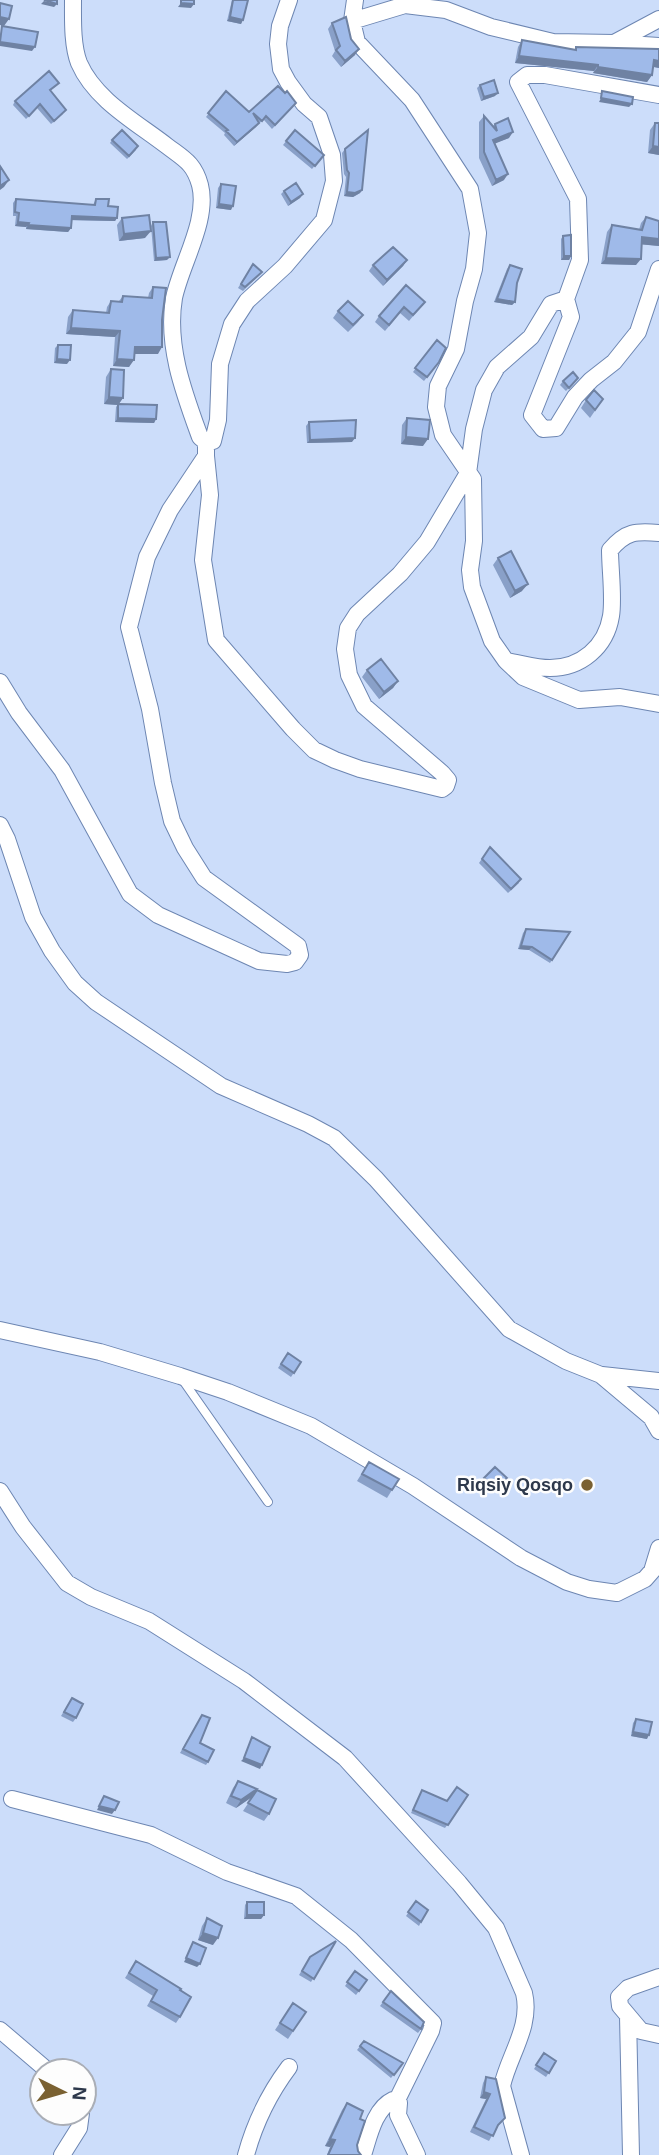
<svg xmlns="http://www.w3.org/2000/svg" width="659" height="2155" font-family="Helvetica,sans-serif">
	<style>
		.lines { fill: none; stroke-linecap: round; stroke-linejoin: round }
		.lane-casing { stroke: #6d86b2; stroke-width: 10 }
		.street-casing { stroke: #6d86b2; stroke-width: 18 }
		.lane { stroke: #fff; stroke-width: 8 }
		.street { stroke: #fff; stroke-width: 16 }
		.wall { fill: #89a0c8 }
		.shaded-wall { fill: #6f82a3 }
		.building { fill: #9fbae9; stroke: #6f82a3; stroke-width: 2 }
		.poi-dot { fill: #7a6132; stroke: #fdfdfd; stroke-width: 2.5 }
		.labels { text-anchor: middle; dominant-baseline: central; stroke-width: 5; stroke-linejoin: round; paint-order: stroke }
		.poi-label { font-size: 18px; font-weight: bold; fill: #2d384b; stroke: #fdfdfd; text-anchor: end }
	</style>
	<rect width="100%" height="100%" fill="#ccddfa"/>
	<g class="lines">
		<defs>
			<path id="lane" d="M182,1379L268,1502"/>
			<path id="street" d="M73,0C73,19 72,45 79,63C95,100 136,122 167,146C184,159 194,163 200,185C209,220 181,264 174,298C166,346 184,393 200,437L206,442L213,441L218,420L220,364L232,324L247,301L285,266L324,220L334,181L332,155L319,117L304,104L288,82L281,69L278,44L280,26L289,0
				M355,0L352,21L357,42L412,100L470,189L478,233L474,269L465,301L456,349L438,386L436,407L443,435L473,479L474,541L470,570L472,587L492,641L506,661C520,663 536,668 550,668C581,668 606,647 611,616C614,598 610,569 610,550C626,531 636,531 659,533
				M352,21L405,5L446,10L491,27L553,42L614,43L659,19
				M614,43L659,46
				M566,299L580,260L578,199L518,82L527,75H545L659,95
				M206,456L210,495L203,560L216,640L293,729L314,750L335,760L360,769L442,789L446,786L448,780L442,773L364,706L349,675L345,649L348,628L357,614L400,574L427,542L468,473L474,429L484,390L497,367L531,337L551,304L566,299L571,317L532,415L543,429L556,428L575,397L591,380L614,362L638,332L659,269
				M506,661L523,677L579,700L620,697L659,704
				M0,682L19,713L62,770L130,894L158,915L259,961L287,964L295,962L300,955L298,946L204,878L185,848L172,821L163,783L150,709L129,627L147,557L170,510L206,456V442
				M0,825L7,839L33,917L52,951L75,983L96,1002L221,1086L308,1124L334,1138L376,1179L509,1329L566,1361L601,1375L651,1417L659,1431
				M0,1330L100,1352L180,1376L228,1392L311,1426L413,1486L521,1558L567,1582L589,1589L617,1593L645,1579L652,1571L659,1548
				M602,1375L659,1381
				M0,1491L23,1527L67,1583L91,1597L149,1621L244,1681L345,1758L459,1883L496,1928L524,1993C532,2026 509,2055 502,2086L521,2155
				M12,1799L151,1835L227,1872L296,1896L351,1940L433,2023L431,2031L397,2100
				M659,1977L628,1988L619,1997L620,2006L641,2031L659,2035
				M628,2016L631,2155
				M0,2030L48,2071
				M62,2155L79,2128L81,2113
				M246,2155C255,2122 268,2095 289,2067
				M363,2155C369,2137 374,2109 393,2100L399,2103L398,2115L417,2155"/>
		</defs>
		<use href="#lane" class="lane-casing"/>
		<use href="#street" class="street-casing"/>
		<use href="#lane" class="lane"/>
		<use href="#street" class="street"/>
	</g>
	<path class="wall" d="M232,0H248L241,24L227,21Z
		M332,23L355,55L341,67L332,56L335,51L328,29Z
		M522,40L574,50L576,47L659,49V68L653,67L652,75L647,82L593,73L594,71L515,63L518,47Z
		M480,85L495,96L481,101L477,88Z
		M56,86L50,91L63,114L51,124L37,108L26,119L13,105L15,101Z
		M226,91L249,112L293,107L272,129L264,120L258,124L234,146L224,135L225,133L206,117Z
		M484,116L493,126L495,124L509,138L495,143L504,180L492,186L479,158V122Z
		M655,123L659,155L648,153L650,130Z
		M295,130L324,155L312,169L283,145Z
		M112,140L136,150L127,159L110,143Z
		M345,149L362,190L360,193L353,197L344,196L346,177L344,174L342,153Z
		M221,184L231,210L216,208L218,188Z
		M284,191L303,194L300,198L288,206L281,194Z
		M16,199L93,205L96,199L108,206L117,218L115,221L71,220V228L68,232L26,229V227L15,226L16,216H13V203Z
		M646,217L659,221V246L641,244L636,265L601,264L607,232L612,225L639,230L641,223Z
		M122,218L145,238L119,241L117,225Z
		M153,222L167,260L154,261L151,226Z
		M563,236L571,256L569,260H561V239Z
		M407,260L403,266L383,286L369,271L373,265Z
		M253,264L259,275L243,291L238,288Z
		M510,265L517,283L515,302L512,305L494,302L507,269Z
		M153,287L158,354H134L129,367L113,366L115,337L66,334L68,317L73,310L106,313L107,307L111,301H119L123,296L148,298L149,293Z
		M425,302L409,321L400,313L385,331L375,322L379,316Z
		M338,311L363,315L358,322L348,332L333,318Z
		M437,340L439,362L424,381L413,372Z
		M58,345L67,364L54,363L55,348Z
		M111,369L123,398L118,405L104,404L106,377Z
		M578,378L566,391L560,385L563,381Z
		M603,399L590,418L581,408L586,400Z
		M118,404L156,419L154,423L115,422L116,407Z
		M407,418L423,446L401,444L402,425Z
		M309,422L352,442L307,443L306,426Z
		M498,558L522,591L510,598L493,565Z
		M367,670L398,681L393,688L379,699L362,677Z
		M490,847L519,883L508,893L479,863Z
		M526,929L570,932L550,963L529,950L518,949L523,933Z
		M288,1353L301,1362L291,1377L278,1368Z
		M369,1462L392,1490L387,1498L357,1481Z
		M484,1478H507L494,1493L482,1481Z
		M72,1698L76,1718L73,1722L61,1716Z
		M200,1718V1743L208,1762L206,1765L180,1753Z
		M636,1719L647,1739L631,1736L633,1723Z
		M238,1781L252,1797L236,1808L226,1803L233,1788Z
		M257,1790L269,1814L264,1821L243,1811Z
		M422,1790L447,1801L468,1795L445,1828L411,1813Z
		M416,1901L421,1922L419,1926L406,1916Z
		M247,1902L264,1915L261,1919H244L245,1905Z
		M207,1918L213,1945L198,1940L202,1926Z
		M336,1941L311,1982L299,1975L310,1957Z
		M136,1961L180,1990V2017L176,2023L147,2006L153,1996L125,1978Z
		M355,1971L367,1980L356,1995L345,1986Z
		M391,1991L421,2029L418,2033L380,2006Z
		M293,2003L306,2012L288,2039L275,2030Z
		M364,2041L403,2063L391,2078L357,2050Z
		M544,2053L556,2061L546,2077L534,2069Z
		M486,2077L505,2118L496,2128L489,2141L470,2132L486,2099L480,2098L483,2083Z
		M347,2103L360,2119L357,2145L358,2151L361,2155H327L330,2147L325,2146L342,2110Z"/>
	<path class="shaded-wall" d="M44,1L57,4L54,7L41,4Z
		M181,3L194,4L191,8L178,7Z
		M0,17L9,19L4,26L0,25Z
		M230,17L243,20L241,24L227,21Z
		M0,42L35,47L32,51L0,46Z
		M359,49L355,55L341,67L345,61Z
		M519,56L598,65L594,71L515,63Z
		M654,60L659,61V68L650,66Z
		M598,67L652,75L647,82L593,73Z
		M498,93L495,96L481,101L484,97Z
		M601,98L632,104L629,107L599,102Z
		M259,123L256,127L234,146L237,142Z
		M513,132L509,138L489,146L493,140Z
		M653,146L659,147V155L648,153Z
		M508,174L504,180L492,186L496,180Z
		M9,180L4,187L0,190V186Z
		M362,190L360,193L353,197L344,196L347,192Z
		M303,194L300,198L288,206L291,202Z
		M219,204L233,206L231,210L216,208Z
		M72,216L117,218L115,221L69,220Z
		M18,222L29,223L26,227L15,226Z
		M28,225L71,228L68,232L26,229Z
		M151,231L145,238L119,241L124,234Z
		M642,237L659,239V246L637,244Z
		M564,256H571L569,260H561Z
		M170,257L167,260L154,261L156,258Z
		M606,258L641,259L636,265L601,264Z
		M407,260L403,266L383,286L387,280Z
		M497,299L515,302L512,305L494,302Z
		M71,328L120,331L115,337L66,334Z
		M135,347H162L158,354H130Z
		M57,359L70,360L67,364L54,363Z
		M117,359L134,360L129,367L113,366Z
		M109,397L123,398L118,405L104,404Z
		M118,418L156,419L154,423L115,422Z
		M406,437L428,439L423,446L401,444Z
		M355,438L352,442L307,443L310,440Z
		M528,584L522,591L510,598L515,591Z
		M398,681L393,688L379,699L384,692Z
		M521,946L532,947L529,950L518,949Z
		M633,1732L649,1735L647,1739L631,1736Z
		M244,1758L262,1765L260,1769L241,1761Z
		M257,1789L252,1797L236,1808L241,1800Z
		M99,1806L115,1810L112,1814L97,1810Z
		M247,1915H264L261,1919H244Z
		M203,1933L218,1938L213,1945L198,1940Z
		M186,1958L200,1964L197,1967L184,1962Z
		M484,2092L490,2094L486,2099L480,2098Z
		M330,2139L335,2140L330,2147L325,2146Z"/>
	<path class="building" d="M44,0H57V4Z
		M181,0H194V4L181,3Z
		M233,0H248L243,20L230,17Z
		M0,3L12,6L9,19L0,17Z
		M346,17L351,39L359,49L345,61L336,50L340,46L332,23Z
		M2,26L38,32L35,47L0,42Z
		M522,40L576,50V47L659,49V61L654,60L652,75L598,67V65L519,56Z
		M49,71L59,83L50,90L66,110L54,121L40,104L29,116L15,101Z
		M494,80L498,93L484,97L480,85Z
		M278,86L285,93L287,91L296,103L275,125L266,116L262,121L253,113L259,123L237,142L226,131L228,130L208,113L226,91L249,112Z
		M602,91L633,97L632,104L601,98Z
		M484,116L497,131L495,124L508,118L513,132L493,140L508,174L496,180L484,152Z
		M655,123H659V147L653,146Z
		M122,130L138,146L129,156L112,140Z
		M295,130L324,155L315,166L286,141Z
		M368,130L362,190L355,193L347,192L349,173L347,170L345,149Z
		M0,166L9,180L0,186Z
		M296,183L303,194L291,202L284,191Z
		M221,184L236,186L233,206L219,204Z
		M16,199L95,205L96,199H109L108,206L118,207L117,218L72,216L71,228L28,225L29,223L18,222L19,213L15,212Z
		M149,215L151,231L124,234L122,218Z
		M646,217L659,221V239L642,237L641,259L606,258L612,225L642,230Z
		M153,222H166L170,257L156,258Z
		M571,235V256H564L563,236Z
		M393,247L407,260L387,280L373,265Z
		M253,264L262,272L245,287L241,284Z
		M510,265L522,269L517,283L515,302L497,299Z
		M406,285L425,302L413,315L404,307L389,325L379,316Z
		M153,287L166,288L162,320V347H135L134,360L117,359L120,331L71,328L73,310L109,313L111,301L122,302L123,296L152,298Z
		M348,301L363,315L353,325L338,311Z
		M437,340L446,348L439,362L427,377L415,368Z
		M58,345H71L70,360L57,359Z
		M111,369L124,370L123,398L109,397Z
		M573,372L578,378L569,388L563,381Z
		M594,390L603,399L595,410L586,400Z
		M118,404L157,405L156,419L118,418Z
		M407,418L430,420L428,439L406,437Z
		M356,420L355,438L310,440L309,422Z
		M511,551L528,584L515,591L498,558Z
		M381,659L398,681L384,692L367,670Z
		M490,847L521,879L511,889L482,859Z
		M526,929L570,932L552,960L532,947L521,946Z
		M288,1353L301,1362L294,1373L281,1364Z
		M369,1462L399,1479L392,1490L362,1474Z
		M495,1467L507,1478L497,1489L484,1478Z
		M72,1698L83,1704L76,1718L64,1712Z
		M202,1715L210,1718L200,1743L214,1750L208,1762L183,1749Z
		M636,1719L652,1722L649,1735L633,1732Z
		M252,1737L270,1747L262,1765L244,1758Z
		M238,1781L257,1789L241,1800L231,1796Z
		M457,1787L468,1795L448,1825L413,1810L422,1790L447,1801Z
		M257,1790L276,1799L269,1814L248,1803Z
		M104,1796L119,1802L115,1810L99,1806Z
		M416,1901L428,1910L421,1922L408,1912Z
		M247,1902H264V1915H247Z
		M207,1918L222,1926L218,1938L203,1933Z
		M336,1941L314,1979L302,1971L310,1957Z
		M193,1942L206,1948L200,1964L186,1958Z
		M136,1961L181,1989L180,1990L191,1997L180,2017L151,2001L157,1990L129,1973Z
		M355,1971L367,1980L359,1991L347,1982Z
		M391,1991L424,2022L421,2029L383,2002Z
		M293,2003L306,2012L293,2031L280,2023Z
		M364,2041L403,2063L394,2075L360,2046Z
		M544,2053L556,2061L549,2073L536,2065Z
		M486,2077L496,2079L505,2118L498,2125L493,2136L474,2127L490,2094L484,2092Z
		M347,2103L363,2111L360,2119L365,2121L357,2145L358,2151L361,2155H328L335,2140L330,2139Z"/>
	<circle class="poi-dot" cx="587" cy="1485" r="7"/>
	<g class="labels">
		<g class="poi-label">
			<text x="573" y="1485">Riqsiy Qosqo</text>
		</g>
	</g>
	<g transform="translate(63 2092) rotate(95)"><circle r="33" fill="#fdfdfd" stroke="#aaaeb6" stroke-width="2"/>
	<path d="M0-5L12 26L0 18L-12 26Z" fill="#7a6132"/>
	<text y="-10" font-size="19" font-weight="bold" text-anchor="middle" fill="#2d384b">N</text>
	</g>
</svg>
